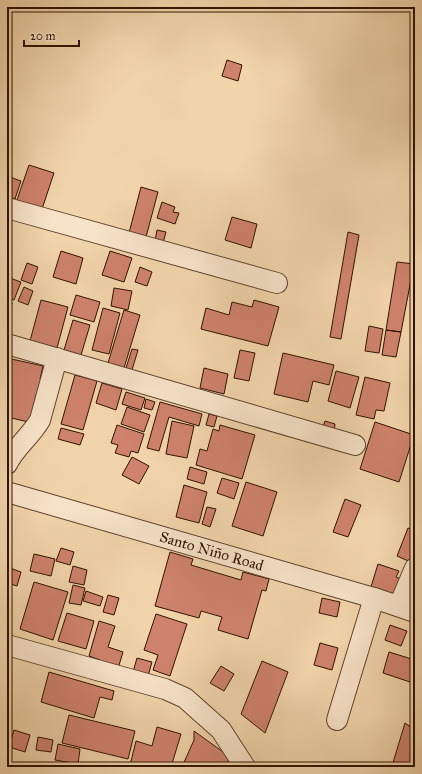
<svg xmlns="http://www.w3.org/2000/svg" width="422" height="774" font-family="'IM FELL Great Primer',serif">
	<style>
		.building { fill: #cf826d; stroke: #2f1201 }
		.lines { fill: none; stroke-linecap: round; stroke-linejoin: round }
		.minor-casing { stroke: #60422c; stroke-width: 22 }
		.minor { stroke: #f7e3c8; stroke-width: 20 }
		.labels { text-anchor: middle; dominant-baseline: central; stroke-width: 4; stroke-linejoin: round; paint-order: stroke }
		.street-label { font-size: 15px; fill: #2f1201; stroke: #f7e3c8 }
	</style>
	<rect width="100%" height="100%" fill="#f2d4ab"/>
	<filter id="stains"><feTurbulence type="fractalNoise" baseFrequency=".005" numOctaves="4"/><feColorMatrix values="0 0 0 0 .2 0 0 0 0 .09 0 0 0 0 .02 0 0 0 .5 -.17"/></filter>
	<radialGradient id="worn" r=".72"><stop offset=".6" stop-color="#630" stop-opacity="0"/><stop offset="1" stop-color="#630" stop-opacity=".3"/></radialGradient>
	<path class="building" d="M227,60L242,65L238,81L222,76Z
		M29,165L54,173L42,209L17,200Z
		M7,176L21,181L15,199L7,196Z
		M141,187L158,192L146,237L129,233Z
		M162,202L175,207L173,212L179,213L175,224L157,218Z
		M232,217L257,224L251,248L225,240Z
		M157,230L166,232L163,243L155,241Z
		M348,232L359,235L341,339L330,337Z
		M61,251L83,258L76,284L53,277Z
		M110,251L132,258L124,282L102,275Z
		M397,262L414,264L401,332L386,330Z
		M27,263L38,267L32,284L21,280Z
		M140,267L152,272L147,286L135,282Z
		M7,277L21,282L14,300L7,298Z
		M24,287L33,291L28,305L18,301Z
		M114,288L132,291L128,310L111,306Z
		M76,295L100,302L94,322L70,315Z
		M41,300L68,307L57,348L30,341Z
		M254,300L279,307L268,346L201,329L206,308L229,315L232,302L252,307Z
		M7,302L12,303L7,320Z
		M103,308L120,313L109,354L92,350Z
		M124,310L140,315L124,368L108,363Z
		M73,320L90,325L81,355L64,350Z
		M369,326L383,329L379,353L365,351Z
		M386,330L401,332L396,357L382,355Z
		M132,349L138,350L132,370L126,368Z
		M240,350L255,353L249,381L234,378Z
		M283,353L334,365L329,385L313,381L308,402L274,394Z
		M7,358L43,366L40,379L47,381L44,397L36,395L34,404L41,406L37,424L7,417Z
		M204,368L228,374L224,394L200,388Z
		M336,371L359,377L350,408L328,401Z
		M75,375L97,381L83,430L61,424Z
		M365,377L390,383L384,411L376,410L374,419L356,415Z
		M102,383L122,389L116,410L96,403Z
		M126,392L145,398L141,410L122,404Z
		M146,399L155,402L152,410L144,408Z
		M160,402L202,414L199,426L169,417L159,451L147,448Z
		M127,407L150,415L144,432L121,424Z
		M209,414L217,416L214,427L206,425Z
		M172,421L194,426L187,458L166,454Z
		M325,421L335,424L334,433L322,430Z
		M375,422L414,435L399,482L360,469Z
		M117,425L144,434L138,453L131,451L129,457L115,453L118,445L111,443Z
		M220,425L255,435L242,479L196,465L200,449L207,451L213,429L219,431Z
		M61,428L84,434L80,445L58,439Z
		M132,457L149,466L139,484L122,475Z
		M190,467L207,472L204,484L187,479Z
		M222,478L239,483L234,499L217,493Z
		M246,482L277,492L263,536L232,526Z
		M184,485L207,492L199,523L176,517Z
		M345,499L361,505L348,537L333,532Z
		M207,507L216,509L210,527L202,524Z
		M408,528L415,531V564L397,556Z
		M61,548L74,552L70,565L56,561Z
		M170,552L193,559L191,565L241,580L243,572L269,579L266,591L262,590L248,639L218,630L222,617L201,611L199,618L155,606Z
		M34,554L55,559L51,576L30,571Z
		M378,564L399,571L396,577L406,581L400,600L370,590Z
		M73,566L87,570L84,585L69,582Z
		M7,567L21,572L17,586L7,583Z
		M34,582L68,592L53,640L20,629Z
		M73,585L85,588L81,605L69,603Z
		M86,591L103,597L100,606L83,601Z
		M108,595L119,598L114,615L103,612Z
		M322,598L340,602L337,617L319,613Z
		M67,613L94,621L86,649L58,641Z
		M156,614L187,624L170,676L153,670L158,655L144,650Z
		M99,621L115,626L108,647L123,652L117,672L97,666L100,660L89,656Z
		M390,625L407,631L401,646L385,640Z
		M320,643L338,648L332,670L314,665Z
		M389,652L415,660V675L413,683L383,673Z
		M137,658L152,662L148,676L133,672Z
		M262,661L288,672L265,733L241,714Z
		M221,666L234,674L224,691L210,683Z
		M49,672L114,691L112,700L100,697L94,718L41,702Z
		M7,698L11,700L7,716Z
		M69,715L135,731L128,759L62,743Z
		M405,723L415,730V767H396L392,766Z
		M157,727L181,734L171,767H138L130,765L136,741L152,746Z
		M7,729L10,730L7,744Z
		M14,730L30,735L25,752L9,747Z
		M194,731L230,757L226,767H182L194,740Z
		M38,737L53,740L51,752L36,750Z
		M58,744L80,749L78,764L55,760Z
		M8,762L18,765V767H7Z"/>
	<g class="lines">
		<defs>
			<g id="minor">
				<path d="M7,208L277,283"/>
				<path d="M7,344L355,445"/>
				<path d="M7,464C15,447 31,436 40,420L57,358"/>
				<path id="s1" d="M7,492L374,598L415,612"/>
				<path d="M399,606L415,568"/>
				<path d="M7,645L165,689L185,698L221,730L245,767"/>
				<path d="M337,720L374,598"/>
			</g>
		</defs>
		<use href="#minor" class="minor-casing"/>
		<use href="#minor" class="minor"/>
	</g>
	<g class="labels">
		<g class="street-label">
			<text stroke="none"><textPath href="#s1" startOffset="213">Santo Niño Road</textPath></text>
		</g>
	</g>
	<rect width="422" height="774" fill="none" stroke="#f2d4ab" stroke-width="24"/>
	<rect x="8" y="8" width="406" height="758" fill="none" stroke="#2f1201" stroke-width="2"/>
	<rect x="12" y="12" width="398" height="750" fill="none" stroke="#2f1201"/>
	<path d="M24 40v6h55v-6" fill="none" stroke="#2f1201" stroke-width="2"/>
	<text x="30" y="40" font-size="12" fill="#2f1201" stroke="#f7e3c8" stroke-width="3" paint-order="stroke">20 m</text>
	<rect width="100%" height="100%" filter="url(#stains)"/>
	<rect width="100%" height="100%" fill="url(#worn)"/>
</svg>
